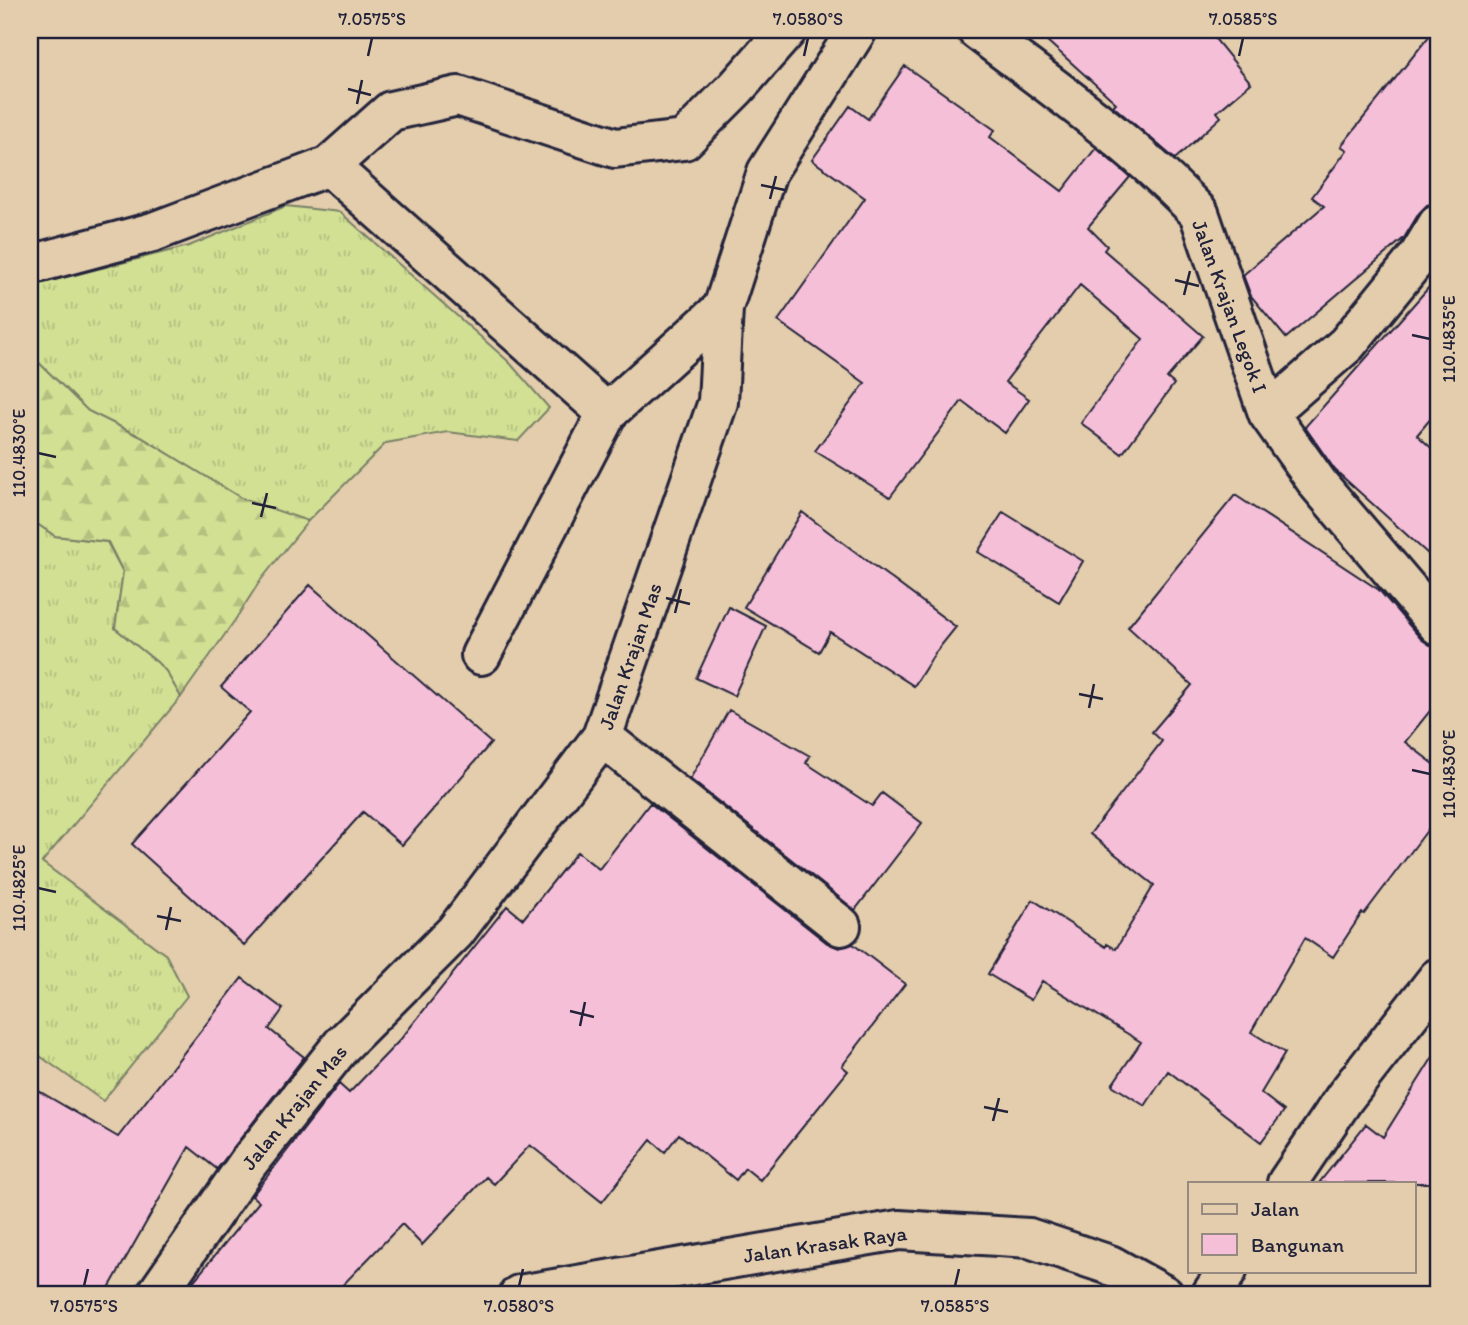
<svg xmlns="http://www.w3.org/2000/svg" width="1468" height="1325" font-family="Itim,sans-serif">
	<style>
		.grass { fill: url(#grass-tufts); stroke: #7a8167; stroke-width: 2 }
		.forest { fill: url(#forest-firs); stroke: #7a8167; stroke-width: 2 }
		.building { fill: #f6bfd8; stroke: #22223b; stroke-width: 2 }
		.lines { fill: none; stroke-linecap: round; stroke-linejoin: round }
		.minor-casing { stroke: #22223b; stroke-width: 44 }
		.minor { stroke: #e3cdac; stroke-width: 38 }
		.ticks { fill: none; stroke: #22223b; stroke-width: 2.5 }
		.labels { text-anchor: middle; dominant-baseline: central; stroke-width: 7; stroke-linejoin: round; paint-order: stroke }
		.street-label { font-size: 21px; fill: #22223b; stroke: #e3cdac }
		.neatline { fill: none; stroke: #22223b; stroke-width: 2.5 }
		.ticks-label { font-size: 18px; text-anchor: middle; fill: #22223b }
	</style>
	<defs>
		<pattern id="grass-tufts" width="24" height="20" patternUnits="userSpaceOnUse" patternTransform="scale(1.75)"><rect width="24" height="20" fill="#d1e093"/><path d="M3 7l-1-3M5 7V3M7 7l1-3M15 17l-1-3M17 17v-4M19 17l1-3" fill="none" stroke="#b3c080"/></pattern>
		<pattern id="forest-firs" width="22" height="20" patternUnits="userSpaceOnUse" patternTransform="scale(1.75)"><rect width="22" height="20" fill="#d1e093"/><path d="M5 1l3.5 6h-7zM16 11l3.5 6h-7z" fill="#b3c080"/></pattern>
	</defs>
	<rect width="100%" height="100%" fill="#e3cdac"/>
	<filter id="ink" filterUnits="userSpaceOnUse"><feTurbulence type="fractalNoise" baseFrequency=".0143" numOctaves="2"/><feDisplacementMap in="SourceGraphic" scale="14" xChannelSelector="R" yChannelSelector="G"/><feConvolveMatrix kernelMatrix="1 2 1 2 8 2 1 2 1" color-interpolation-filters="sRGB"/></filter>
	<g filter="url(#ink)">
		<path class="grass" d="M286,206L340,212L509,362L549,408L518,441L448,432L386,443L308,521L253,506L141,437L88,411L30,354V286L189,246Z
			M30,519L55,536L107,542L123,572L115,628L157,662L166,671L181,697L42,862L166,955L187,996L103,1101L30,1049Z"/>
		<path class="forest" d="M30,354L88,411L141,437L243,499L308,521L260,581L235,620L181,697L166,671L157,662L115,628L123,572L108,542L55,536L30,519Z"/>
		<path class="building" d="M1035,30H1208L1251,83L1217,112L1221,117L1175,159L1113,106L1116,103Z
			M1434,30H1438V202L1427,205L1419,213L1404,238L1286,338L1251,296L1243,275L1324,206L1312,197L1347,150L1341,146Z
			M905,66L995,130L990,137L1062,191L1096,148L1130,177L1088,227L1107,246L1104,250L1203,336L1167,378L1174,384L1122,454L1081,423L1143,339L1080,285L1005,382L1029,399L1005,433L962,401L890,497L815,451L865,383L778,321L865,198L812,160L850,106L868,119Z
			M1438,277V410L1417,435L1438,454V563L1335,470L1305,427Z
			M1235,495L1379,590L1421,639L1430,645L1438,646V701L1405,742L1438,767V816L1364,914L1362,913L1333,957L1305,938L1251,1032L1285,1053L1261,1093L1284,1111L1261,1142L1168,1071L1145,1106L1112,1085L1141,1042L1042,981L1031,1000L988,974L1033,900L1106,947L1107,944L1116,949L1154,885L1090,834L1162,741L1152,732L1192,685L1128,627Z
			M802,512L956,627L935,653L914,686L830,632L819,652L744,607Z
			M1003,512L1083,561L1059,602L978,552Z
			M310,585L491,743L402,845L363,812L244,945L132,844L250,712L221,687Z
			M729,607L766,626L734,696L696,678Z
			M729,710L810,756L806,763L872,806L882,793L922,823L855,910L690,779Z
			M650,803L827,943L839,948L853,944L905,984L842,1066L848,1071L760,1180L745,1168L736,1180L679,1134L665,1152L651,1140L602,1202L530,1145L494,1184L486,1177L422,1245L402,1224L333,1295H182L259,1202L252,1196L339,1084L349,1093L400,1040L507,906L523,919L577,852L599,869Z
			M242,978L283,1009L269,1029L304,1057L217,1169L189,1147L105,1295H30V1086L118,1137Z
			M1438,1049V1183H1319L1366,1124L1383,1137Z"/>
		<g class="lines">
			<defs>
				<path id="minor" d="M977,30C1053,88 1133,143 1199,213L1268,413L1319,485L1438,625
					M329,166L607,413
					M30,265L153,232L329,166L391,111L458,96L615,148L684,140L736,88L787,30
					M1268,413L1347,344L1418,257L1438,224
					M481,655L607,413L723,308
					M602,737L841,926
					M1287,1183L1345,1097L1438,978
					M156,1295L248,1163L342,1045L455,932L602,737L718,402L723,308L767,172L857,30
					M519,1295L899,1230L1029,1238L1110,1265L1164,1295
					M1211,1295L1227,1271"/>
			</defs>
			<use href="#minor" class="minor-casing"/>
			<use href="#minor" class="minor"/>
		</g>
	</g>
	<path class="ticks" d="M368,56L372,38M804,56L808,38M1239,56L1243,38M348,89L371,95M357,104L362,80M761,185L785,190M770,199L776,176M1175,280L1199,286M1184,295L1190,271M1412,335L1430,339M38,453L56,457M252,503L276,508M261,517L267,493M666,598L690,604M675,613L681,589M1079,694L1103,699M1089,708L1094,684M1412,770L1430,774M38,888L56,892M157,916L181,921M166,930L171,907M570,1011L594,1017M580,1026L585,1002M984,1107L1008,1112M993,1121L999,1098M84,1286L88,1269M519,1286L523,1269M955,1286L959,1269"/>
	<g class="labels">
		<g class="street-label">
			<text transform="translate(1230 306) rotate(70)">Jalan Krajan Legok I</text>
			<text transform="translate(630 656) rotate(-71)">Jalan Krajan Mas</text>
			<text transform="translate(294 1107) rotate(-51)">Jalan Krajan Mas</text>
			<text transform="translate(825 1244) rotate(-8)">Jalan Krasak Raya</text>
		</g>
	</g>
	<rect width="1468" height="1325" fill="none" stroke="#e3cdac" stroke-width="77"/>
	<rect x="1188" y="1182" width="228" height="91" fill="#e3cdac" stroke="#96897f" stroke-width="2"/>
	<rect x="1202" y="1204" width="35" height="10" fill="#e3cdac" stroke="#96897f" stroke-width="2"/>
	<text x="1251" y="1216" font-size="21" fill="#22223b">Jalan</text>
	<rect x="1202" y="1234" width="35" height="21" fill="#f6bfd8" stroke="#96897f" stroke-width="2"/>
	<text x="1251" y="1252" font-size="21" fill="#22223b">Bangunan</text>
	<rect x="38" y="38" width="1392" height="1248" class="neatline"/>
	<g class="ticks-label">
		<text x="372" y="25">7.0575°S</text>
		<text x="808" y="25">7.0580°S</text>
		<text x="1243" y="25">7.0585°S</text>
		<text transform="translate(1449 339) rotate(-90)" y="6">110.4835°E</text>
		<text transform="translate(19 453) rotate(-90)" y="6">110.4830°E</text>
		<text transform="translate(1449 774) rotate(-90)" y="6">110.4830°E</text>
		<text transform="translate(19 888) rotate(-90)" y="6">110.4825°E</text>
		<text x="84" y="1312">7.0575°S</text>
		<text x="519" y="1312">7.0580°S</text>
		<text x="955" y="1312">7.0585°S</text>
	</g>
</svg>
